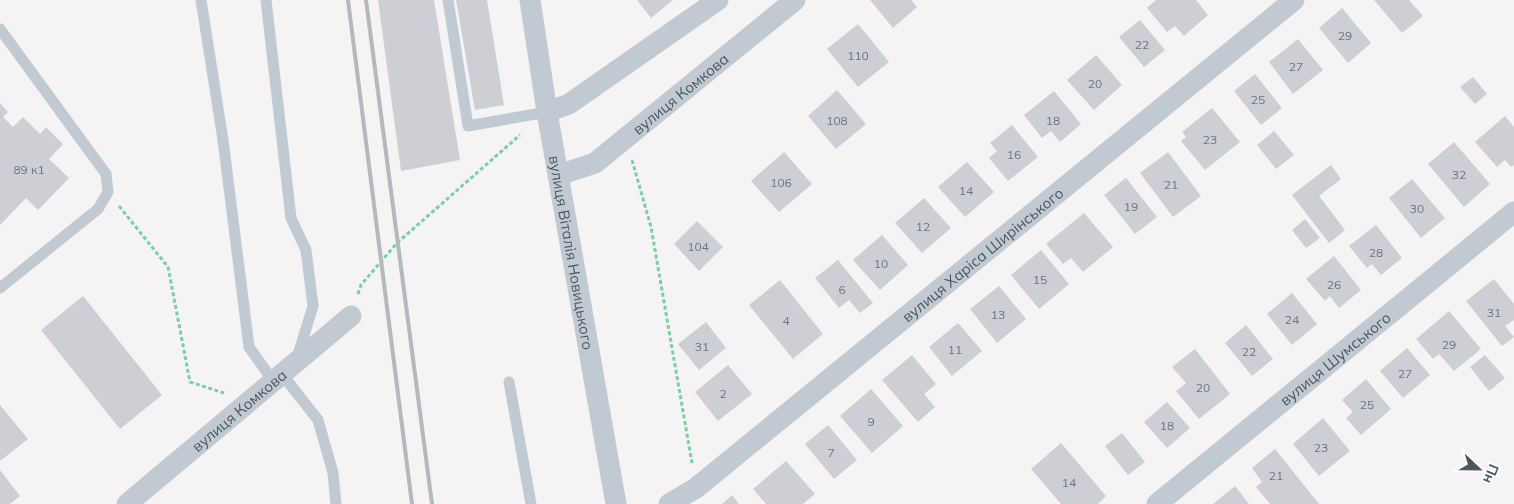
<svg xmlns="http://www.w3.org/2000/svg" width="1514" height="504" font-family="Mulish,sans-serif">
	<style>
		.building { fill: #cdcfd5 }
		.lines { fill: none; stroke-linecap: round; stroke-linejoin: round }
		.path { stroke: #7ad0a6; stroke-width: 3; stroke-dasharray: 4 2.5; stroke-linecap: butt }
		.lane { stroke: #c1cad2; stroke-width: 11 }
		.street { stroke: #c1cad2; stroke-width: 21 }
		.rail { stroke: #b5b8bd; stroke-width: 4 }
		.labels { text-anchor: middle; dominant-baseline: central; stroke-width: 4; stroke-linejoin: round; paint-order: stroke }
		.number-label { font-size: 12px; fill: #6b747e }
		.street-label { font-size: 15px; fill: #4a5661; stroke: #fff }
	</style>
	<rect width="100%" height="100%" fill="#f5f3f3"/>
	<path class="building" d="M378,0H434L460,160L401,171Z
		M456,0H487L504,105L475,110Z
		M637,0H673L651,18Z
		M870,0H911L917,7L893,28Z
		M1156,0H1196L1208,15L1184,36L1175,26L1167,32L1147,8Z
		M1374,0H1409L1423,16L1402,33Z
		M1342,8L1371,43L1348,63L1319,28Z
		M1140,20L1165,50L1144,67L1119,37Z
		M858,24L889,62L858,87L827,49Z
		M1298,39L1323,70L1293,94L1269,62Z
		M1096,55L1122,85L1094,110L1067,80Z
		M1255,74L1282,108L1261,125L1234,91Z
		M1473,77L1487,94L1475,104L1460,87Z
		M837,90L866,124L836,149L808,116Z
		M1054,91L1081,124L1060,142L1051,131L1042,138L1024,115Z
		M0,103L8,112L3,117L13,127L23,117L40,134L46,127L63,144L49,159L69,178L38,210L26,198L0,225Z
		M1212,108L1240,142L1205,170L1181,141L1186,137L1182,132Z
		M1505,116L1514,127V165L1511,167L1505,160L1497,167L1475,142Z
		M1012,125L1038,157L1008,181L989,158L997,151L990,143Z
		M1274,131L1294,155L1276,169L1257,145Z
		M1454,142L1490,184L1464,207L1428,164Z
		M784,152L812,184L779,212L751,181Z
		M1168,152L1201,196L1173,217L1140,173Z
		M967,162L994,192L965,217L938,187Z
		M1331,165L1341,179L1319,196L1345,230L1329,243L1292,195Z
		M1126,178L1157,217L1135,234L1104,195Z
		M1412,179L1445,218L1421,238L1389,198Z
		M924,198L951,228L922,253L895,223Z
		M1084,213L1113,247L1083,272L1071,258L1063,264L1046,244Z
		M1305,219L1320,238L1306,248L1292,230Z
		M697,221L723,247L699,271L674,244Z
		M1376,225L1402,258L1381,275L1372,264L1367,268L1349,246Z
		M882,235L908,265L880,290L853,260Z
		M1041,250L1069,284L1039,309L1011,275Z
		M1334,256L1361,290L1339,308L1330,296L1325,301L1306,279Z
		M838,260L873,303L860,313L849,300L839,308L815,278Z
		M1494,279L1514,304V320L1505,326L1514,337L1502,346L1466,301Z
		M780,280L823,334L793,359L749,305Z
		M999,286L1026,319L997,343L970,309Z
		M1292,293L1317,324L1292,345L1267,314Z
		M83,296L162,395L120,429L41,330Z
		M1449,311L1481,349L1454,371L1439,354L1433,359L1416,339Z
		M706,322L726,348L699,370L678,344Z
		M958,323L982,351L952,376L929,347Z
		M1246,325L1273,359L1252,376L1225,343Z
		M1407,348L1430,375L1403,398L1380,371Z
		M1195,349L1230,394L1199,419L1176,391L1186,383L1172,367Z
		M912,355L936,384L924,394L935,407L918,422L882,380Z
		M1485,355L1505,378L1489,391L1470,367Z
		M728,365L752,394L718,421L695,392Z
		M1366,379L1391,409L1361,435L1346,418L1353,412L1342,400Z
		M871,389L903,426L872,453L840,416Z
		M1167,402L1190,428L1167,448L1144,422Z
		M0,405L28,439L0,461Z
		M1323,418L1350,451L1319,476L1293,444Z
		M828,425L857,460L834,479L805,444Z
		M1122,433L1145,462L1128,475L1105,446Z
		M1061,443L1106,496L1098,504H1061L1031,469Z
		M1275,449L1319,504H1270L1256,487L1262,482L1252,468Z
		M786,461L815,494L803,504H766L753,489Z
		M0,470L20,496L10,504H0Z
		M1235,486L1249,504H1213Z
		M732,495L739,504H722Z"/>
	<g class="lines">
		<path class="path" d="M632,160L651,227L692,463
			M119,206L168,267L190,382L224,393
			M358,294L361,285L397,243L520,135"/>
		<path class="lane" d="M201,0L223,140L249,347L273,381
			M266,0L291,218L306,250L313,306L297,358
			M448,0L468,126L547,112
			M0,29L106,174L108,192L98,209L0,288
			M282,374L318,420L333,473L336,504
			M509,382L531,504"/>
		<g class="street">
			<path id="s1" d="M530,0L547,112L616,504"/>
			<path d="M547,112L569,104L718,0"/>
			<path id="s2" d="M559,175L595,163L795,0"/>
			<path id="s3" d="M127,504L351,316"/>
			<path id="s4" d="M669,504L696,488L1294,0"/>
			<path id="s5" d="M1157,504L1514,212"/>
		</g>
		<path class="rail" d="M348,0L412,504
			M366,0L432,504"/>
	</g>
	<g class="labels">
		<g class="number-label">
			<text x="1345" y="35">29</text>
			<text x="1142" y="44">22</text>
			<text x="858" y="55">110</text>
			<text x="1296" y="66">27</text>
			<text x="1095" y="83">20</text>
			<text x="1258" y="99">25</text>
			<text x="837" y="120">108</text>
			<text x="1053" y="120">18</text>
			<text x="1210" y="139">23</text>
			<text x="1014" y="154">16</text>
			<text x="29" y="169">89 к1</text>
			<text x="1459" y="174">32</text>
			<text x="781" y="182">106</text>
			<text x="1171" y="184">21</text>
			<text x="966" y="190">14</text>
			<text x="1131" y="206">19</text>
			<text x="1417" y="208">30</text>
			<text x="923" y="226">12</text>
			<text x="698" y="246">104</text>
			<text x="1376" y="252">28</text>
			<text x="881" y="263">10</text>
			<text x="1040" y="279">15</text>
			<text x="1334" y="284">26</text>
			<text x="842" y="289">6</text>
			<text x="1494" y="312">31</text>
			<text x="998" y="314">13</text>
			<text x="1292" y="319">24</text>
			<text x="786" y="320">4</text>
			<text x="1449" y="344">29</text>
			<text x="702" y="346">31</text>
			<text x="955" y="349">11</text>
			<text x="1249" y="351">22</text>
			<text x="1405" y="373">27</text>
			<text x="1203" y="387">20</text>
			<text x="723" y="393">2</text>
			<text x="1367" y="404">25</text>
			<text x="871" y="421">9</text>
			<text x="1167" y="425">18</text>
			<text x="1321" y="447">23</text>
			<text x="831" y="452">7</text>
			<text x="1276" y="475">21</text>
			<text x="1069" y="482">14</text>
		</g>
		<g class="street-label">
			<text stroke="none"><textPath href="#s2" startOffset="148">вулиця Комкова</textPath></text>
			<text stroke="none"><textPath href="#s1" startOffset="256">вулиця Віталія Новицького</textPath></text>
			<text stroke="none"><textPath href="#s4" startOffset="401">вулиця Харіса Ширінського</textPath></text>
			<text stroke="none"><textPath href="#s5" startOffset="230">вулиця Шумського</textPath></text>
			<text stroke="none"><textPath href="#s3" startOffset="146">вулиця Комкова</textPath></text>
		</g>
	</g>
	<g transform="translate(1479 469) rotate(112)" stroke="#ffffff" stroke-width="4" paint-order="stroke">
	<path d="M0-4L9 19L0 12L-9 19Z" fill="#4a5661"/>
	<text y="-8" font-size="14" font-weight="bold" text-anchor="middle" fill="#4a5661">Пн</text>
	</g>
</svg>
